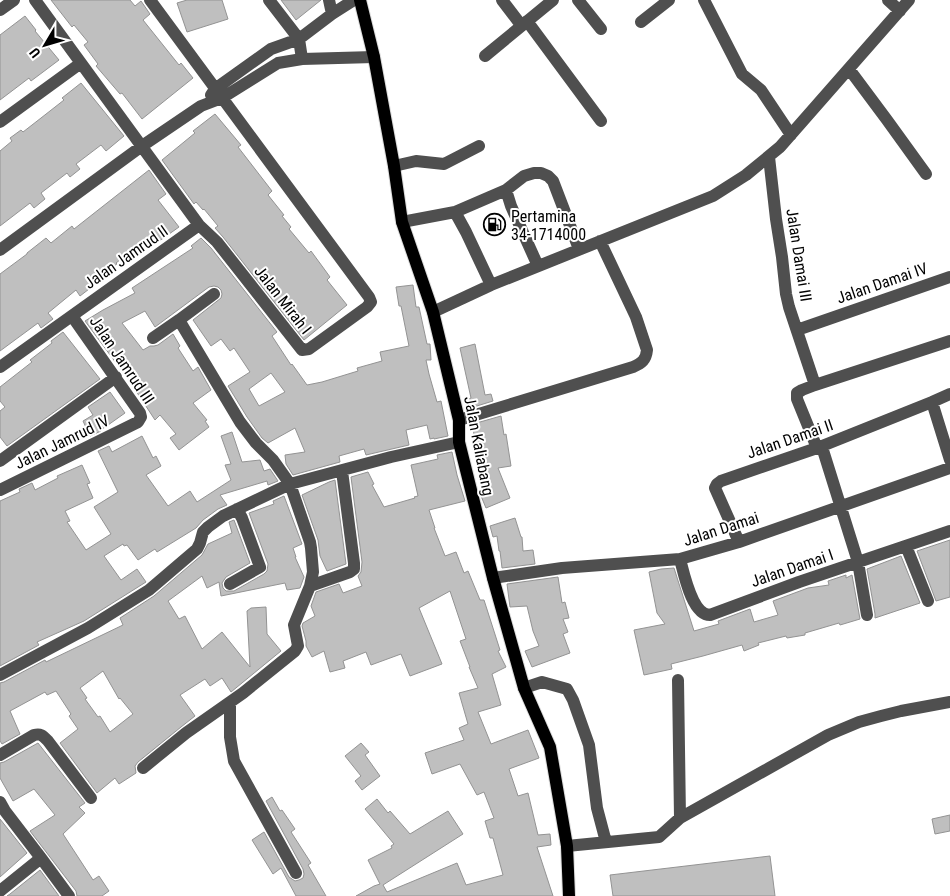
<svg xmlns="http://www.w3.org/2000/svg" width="950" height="896" font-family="'Roboto Condensed',sans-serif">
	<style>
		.building { fill: #bfbfbf; stroke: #939393; fill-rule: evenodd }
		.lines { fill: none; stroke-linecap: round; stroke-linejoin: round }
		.major-casing { stroke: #dbdbdb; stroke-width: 14 }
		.minor { stroke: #4f4f4f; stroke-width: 12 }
		.major { stroke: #000; stroke-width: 12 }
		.labels { text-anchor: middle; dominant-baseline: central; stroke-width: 4; stroke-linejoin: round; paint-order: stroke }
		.poi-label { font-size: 16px; fill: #000; stroke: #fff; text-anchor: start }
		.street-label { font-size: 16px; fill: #000; stroke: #fff }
	</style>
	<rect width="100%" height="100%" fill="#fff"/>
	<path class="building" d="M51,0H130L135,6L141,1L150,14L143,20L179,65L181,63L193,78L142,119L122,93L120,94L96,66L98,64L84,45L88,42L74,25L72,27Z
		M187,0H222L228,19L187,32L177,3Z
		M281,0H321L296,20Z
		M25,16L36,30L35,31L59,60L31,81L29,78L0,100V35Z
		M81,83L124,136L106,151L101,145L76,164L80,169L70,177L67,173L41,193L45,199L34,208L30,203L0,226V151L12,141L10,138L21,130L23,132L41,118L64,100L62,98Z
		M215,114L241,145L238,147L272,191L268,195L284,215L282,216L291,227L289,229L309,253L311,251L322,266L330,277L327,280L347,305L304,340L223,237L215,228L218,226L204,209L203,210L196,202L194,204L162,160L195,133L193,131Z
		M149,170L166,194L158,200L179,227L148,249L143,242L116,263L117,264L100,277L102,279L80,296L76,290L48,313L53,319L41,328L38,323L0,351V274L27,254V253L46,238L51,243L72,226L74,229Z
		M201,238L211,248L277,332L272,336L291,365L292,364L307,385L322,382L358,371L357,368L382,361L380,352L409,346L401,306H399L396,287L413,285L416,307H419L427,344H430L431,360H426L429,374L437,402L441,401L448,436L434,439V438L430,439L427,425L406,430L409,445L366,455L364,449L339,456L340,462L293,475L286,464L285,455L305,452L295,428L268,443L262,438L247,417L228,386L250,372L234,348L230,351L221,339L211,346L193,320L221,298L222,294L221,290L218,287L214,286L209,287L155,327L145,311L122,323L143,350L150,346H154L158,345L173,334L180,346L178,348L193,371L198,367L211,390L193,403L207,420L205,421L209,427L179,450L170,438L176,434L160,415L155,420L117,362L116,363L85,321L103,310L135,293L132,288L193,248L191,246ZM271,373L285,392L259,406L249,389Z
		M63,332L100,379L7,446L0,437V411L5,407L0,401V387L32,362L30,360L52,343L51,341Z
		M475,344L485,395L491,394L493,401L467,409L465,400L471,398L460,348Z
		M110,392L125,413L101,430V431L90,436L83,421L93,415L88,407Z
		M501,416L504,435L506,434L511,466L498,468L510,498L486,508L481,496L488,494L483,477L479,452L477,453L472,436H474L473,424Z
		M232,432L242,462L260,460L264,471L270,469L278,481L268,485L267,481L220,495L227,505L218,509L203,520L196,528L157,552L155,549L138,560L127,545L124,546L123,544L104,556L121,580L137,569L146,582L84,621L37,642L39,645L0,666V501L20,492L19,489L32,483L35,490L58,478L57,476L82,465L90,483L87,484L93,498L65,511L70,521L67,522L86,550L111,534L94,507L118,492L98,451L109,446L112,452L142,436L153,458L156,456L161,466L146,475L168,506L190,491L197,502L231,480L225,465L231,464L221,436Z
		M452,452L457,475L465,501L429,510L435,528H434L445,556L456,552L464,573L468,571L480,600H484L500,650L498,651L506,667L492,674L501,705L478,712L491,744L528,730L539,758L509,769L518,796L528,793L538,835L550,834L551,845L537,847L553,896H356L374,886L380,884L368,860L392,848L391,846L394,844L365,809L377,799L388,813L390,811L410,834L448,811L463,834L383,885L387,892L457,863L466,885L503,875L493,838H490L485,821L494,818L484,792L477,795L460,764L432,774L425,753L464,740L459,728L468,724L459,693L478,688L469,667H470L460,641L466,639L450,591L419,608L442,664L410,676L401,654L371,665L366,652L343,661L345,668L330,672L324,651L312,657L306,646V641L302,626L303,623L315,616L311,606L316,592L339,584L343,593L362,586L358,576L361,572L362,562L351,477L368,472L374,484L372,485L384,507L415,498L414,497L418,496L411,465L438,459L437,455Z
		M335,480L346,564L327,571L320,556L318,540L302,495L329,482Z
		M284,496L302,544L293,548L296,557H295L304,577L300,588L287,590L285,583L221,596L219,582L207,588L202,576L168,601L179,619L185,616L202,649L222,632L250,667L247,611L251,608L266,607L267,634L281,651L231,692L222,678L210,686L205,679L180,695L195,716L181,727L138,762L135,766L136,773L119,784L115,778L97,793L60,743L78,729L69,716L71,714L56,691L47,695L45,692L10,711L20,734L2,744L0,741V683L4,682L45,660L46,662L123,625L120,618L154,596L202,555L208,544L232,533L229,522L234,520L250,563L226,577L222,583L223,588L226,591H234L264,574L267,571L268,564L249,513L274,504L273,501ZM103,671L119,699L120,698L133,714L110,732L100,716L98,717L85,699L87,698L80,688Z
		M515,518L521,537H522L523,551L533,550L535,564L502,568L500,551H499L497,536L493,537L490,526Z
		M950,540V597L936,601L917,551Z
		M901,556L920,603L875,618V614L867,569Z
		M674,568L694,631L719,624L718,621L750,609L754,622L778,615L773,601L808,588L829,585L828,581L846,575V578L852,575L860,619L840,625L839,623L805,633V635L787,638L786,636L758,643L759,645L744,651L742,645L703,656L671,664L672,669L644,675L634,630L665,624L657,613L649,572L661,569Z
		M558,577L562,603L565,602L569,618L563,619L568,632L563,634L570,653L532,667L525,651L539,646L533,631L527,606L510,607L507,584Z
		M38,743L85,803L79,807L85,813L63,834L93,880L99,876L109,891L102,896H77L76,891L30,831L55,815L34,789L13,801L0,778V763L4,762Z
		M361,743L369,752L365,755L380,776L362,790L355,781L361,776L345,756Z
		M272,797L280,811L282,810L295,829L291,832L311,863L308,865L326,896H296L281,868L273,874L252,840L264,832L289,877L295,881L299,880L303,878L304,874L303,869L266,801Z
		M950,815V831L935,834L932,819Z
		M0,819L27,853L0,877Z
		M770,856L775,896H613L610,875Z
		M40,870L59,896H7L10,894Z"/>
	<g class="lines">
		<defs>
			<path id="major" d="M360,0L374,57L394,166L402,222L433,312L459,420V442L493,578L524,688L550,747L567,846L569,896"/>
		</defs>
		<use href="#major" class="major-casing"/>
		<path class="minor" d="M35,0L199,225L217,242L302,350L309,349L367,307L371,302L369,297L150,0
			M269,0L299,39L302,59
			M329,0L332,14
			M502,0L521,25
			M578,0L601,29
			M704,0L742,74L761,90L791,135
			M888,0L900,11
			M0,10L14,0
			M527,21L601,121
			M641,22L669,0
			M485,56L553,0
			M849,69L887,120L926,174
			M211,95L215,89L271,49L299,39L332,14L354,0
			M0,122L81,63
			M769,157L776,219L782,257L786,294L789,307L815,385
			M394,166L416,161L444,164L479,146
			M506,190L511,206L538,266
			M455,212L466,232L491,285
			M402,222L455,212L506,190L524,176L534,173H541L548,176L553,181L579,249
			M0,250L142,146L201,106L222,98L278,63L302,59L374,57
			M433,312L491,285L713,196L746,175L780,147L909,0
			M179,320L214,294
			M797,330L950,277
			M0,367L199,225
			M932,402L950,460
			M459,420L633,367C642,363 646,360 647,350L636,317L600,241
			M822,447L858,562L867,615
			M817,448L797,399V393L802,390L815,385L950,341
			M0,461L116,377
			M0,490L138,422L141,417L140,413L72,316
			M739,542L715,488L717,484L721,481L817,448L932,402L950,394
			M906,546L928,601
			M680,559C684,574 692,615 710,615L799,582L950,531
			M493,578L562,568L680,559L739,542L950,468
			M230,584L260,567L242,518L237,509
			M310,586L350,572L354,569V563L342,471
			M0,675L88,628L149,590L197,549L200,543L203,532L208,527L223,516L290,484L391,457L459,442
			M678,680L680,818
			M524,688L542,682L567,689L573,700L589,745L597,808L606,842
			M230,702V737L234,761L296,873
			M0,755L34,735C41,733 43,736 48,741L91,798
			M143,768L186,733L243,693L295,651L298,646L294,625L310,586L313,572L311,548L310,542L290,484L273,460L256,443L240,422L179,320L153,338
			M0,802L5,811L41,858L69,896
			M567,846L659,837L680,818L828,735L859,722L881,716L901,711L950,702
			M0,891L41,858"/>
		<use href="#major" class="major"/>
	</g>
	<defs>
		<symbol id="fuel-ring" viewBox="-11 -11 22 22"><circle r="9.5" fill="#fff" stroke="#000" stroke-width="1.5"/><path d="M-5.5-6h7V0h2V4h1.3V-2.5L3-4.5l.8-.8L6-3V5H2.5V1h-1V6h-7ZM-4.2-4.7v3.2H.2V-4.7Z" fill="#000"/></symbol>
	</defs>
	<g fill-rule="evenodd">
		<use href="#fuel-ring" x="482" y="212" width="25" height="25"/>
	</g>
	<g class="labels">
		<g class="poi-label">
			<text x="511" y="216">Pertamina<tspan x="511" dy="18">34-1714000</tspan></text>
		</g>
		<g class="street-label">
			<text transform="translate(799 255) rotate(81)">Jalan Damai III</text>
			<text transform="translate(126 257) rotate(-35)">Jalan Jamrud II</text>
			<text transform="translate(882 283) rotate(-19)">Jalan Damai IV</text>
			<text transform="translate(283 300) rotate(52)">Jalan Mirah I</text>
			<text transform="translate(122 360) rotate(56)">Jalan Jamrud III</text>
			<text transform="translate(790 439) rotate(-19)">Jalan Damai II</text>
			<text transform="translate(62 442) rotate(-26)">Jalan Jamrud IV</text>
			<text transform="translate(479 446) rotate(79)">Jalan Kaliabang</text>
			<text transform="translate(721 529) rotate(-18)">Jalan Damai</text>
			<text transform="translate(792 568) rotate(-19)">Jalan Damai I</text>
		</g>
	</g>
	<g transform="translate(45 45) rotate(232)" stroke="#ffffff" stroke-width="4" paint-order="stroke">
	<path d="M0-4L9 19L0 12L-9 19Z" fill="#000000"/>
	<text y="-8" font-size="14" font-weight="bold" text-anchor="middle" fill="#000000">U</text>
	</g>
</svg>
